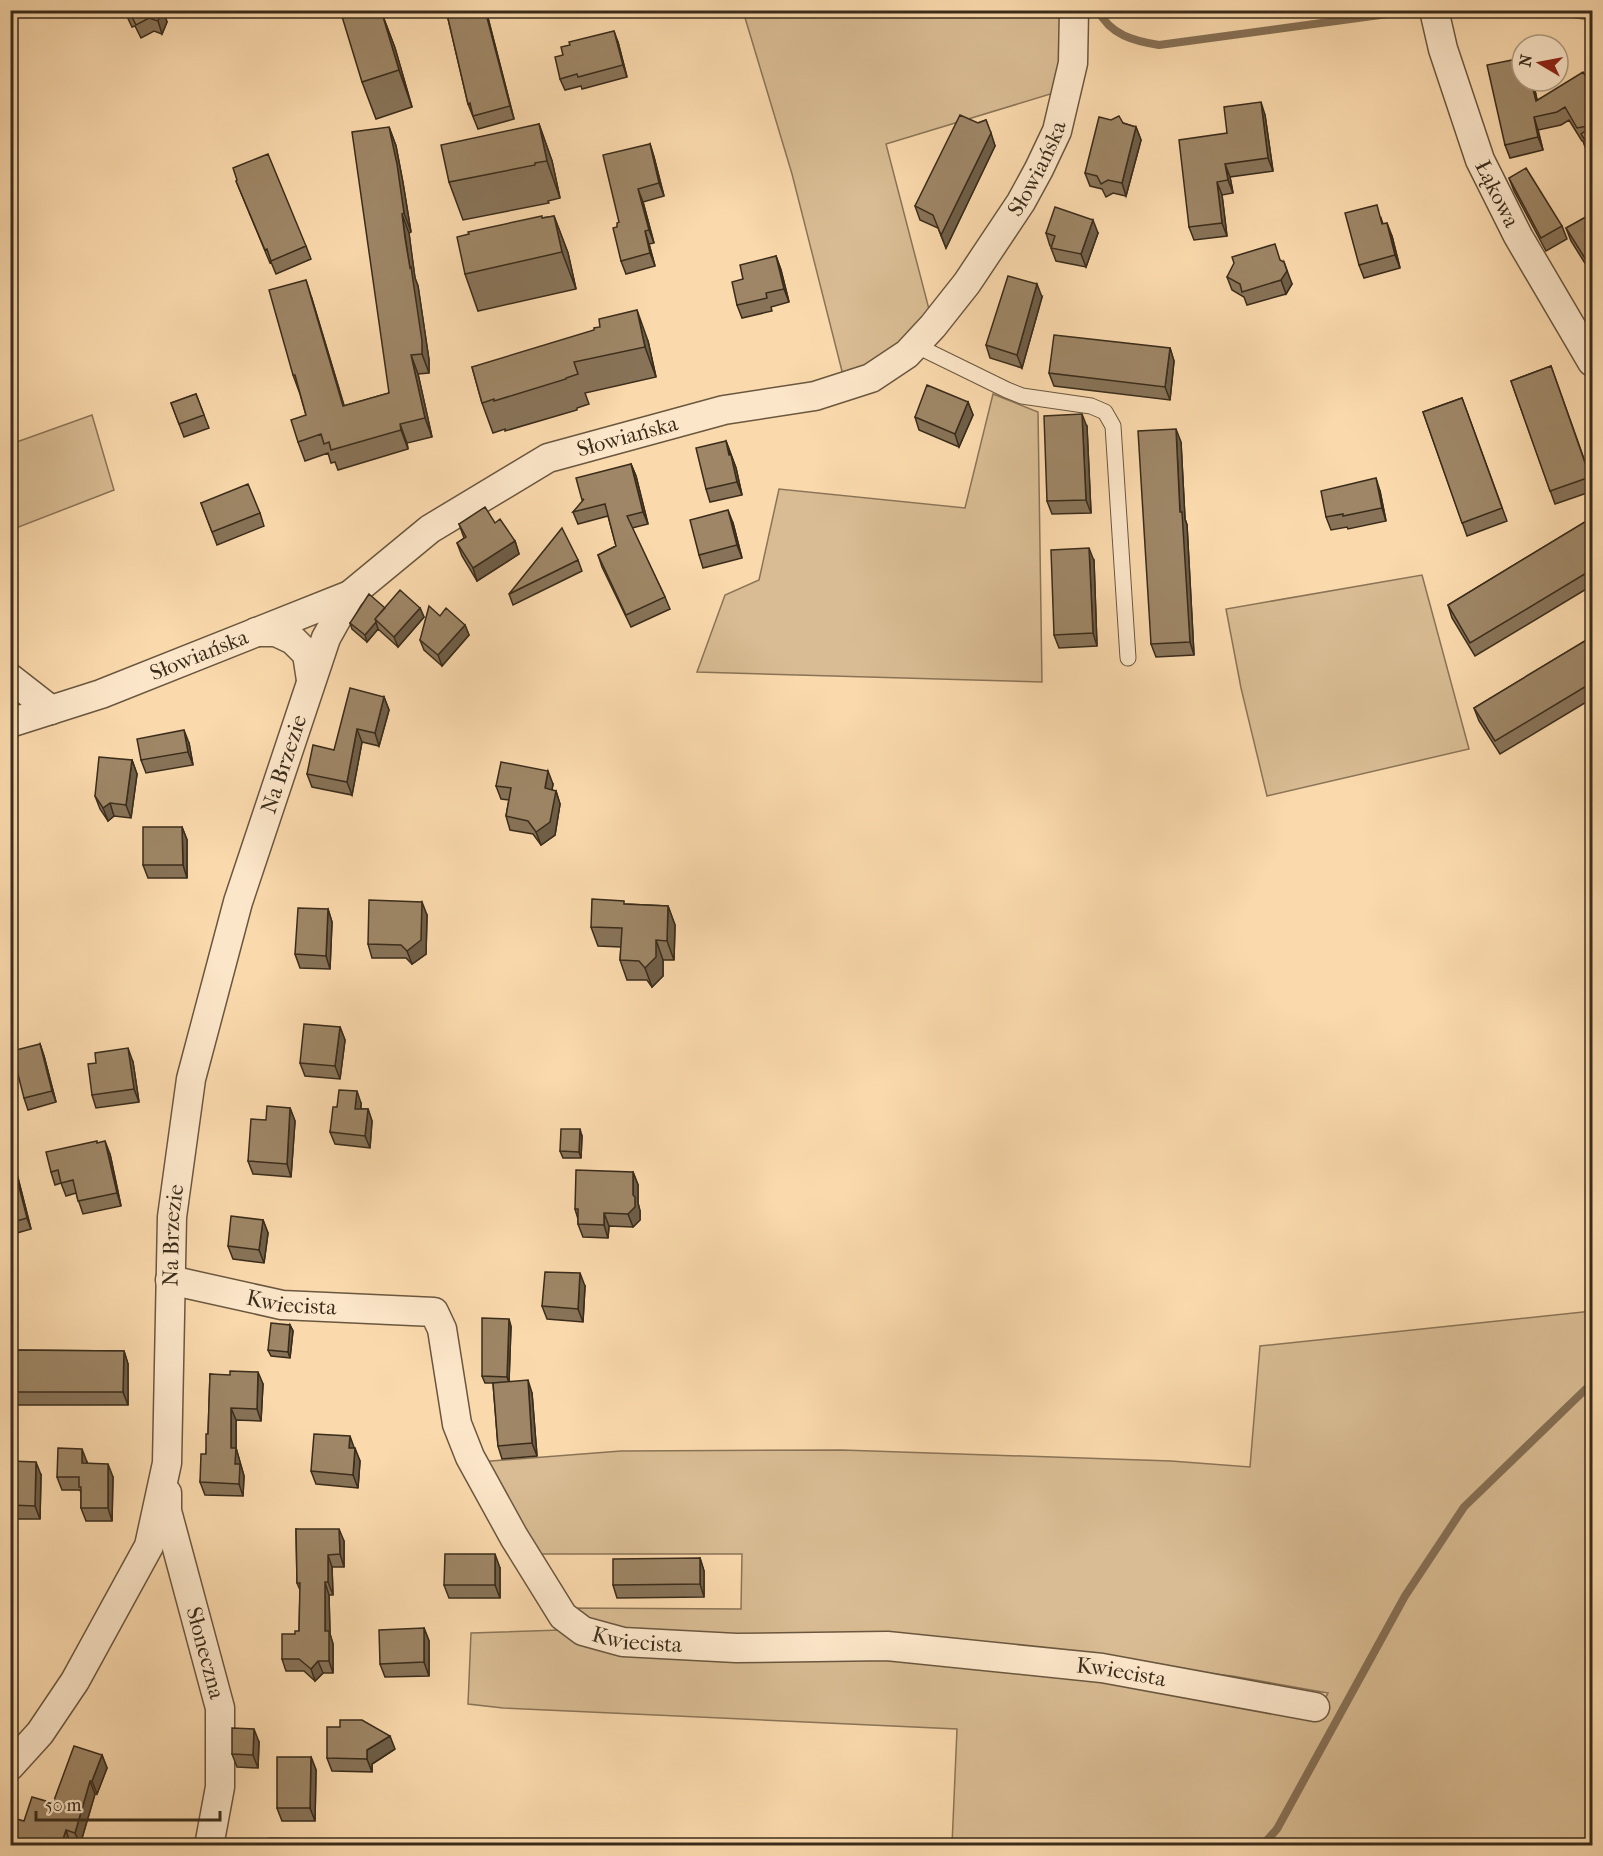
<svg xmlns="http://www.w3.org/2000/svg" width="1603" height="1856" font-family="'IM FELL French Canon',serif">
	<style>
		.green { fill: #d9bc93; stroke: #8a7457; stroke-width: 1.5 }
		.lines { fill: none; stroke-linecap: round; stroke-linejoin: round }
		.stream { stroke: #867055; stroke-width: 8 }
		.service-casing { stroke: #6a573f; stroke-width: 17 }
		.minor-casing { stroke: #6a573f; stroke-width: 31 }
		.service { stroke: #fce6c9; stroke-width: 15 }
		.minor { stroke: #fce6c9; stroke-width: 28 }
		.wall { fill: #887358; stroke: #3a2c1b; stroke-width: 1.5 }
		.shaded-wall { fill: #6f5e47; stroke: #3a2c1b; stroke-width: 1.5 }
		.building { fill: #9e8666; stroke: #3a2c1b; stroke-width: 1.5 }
		.labels { text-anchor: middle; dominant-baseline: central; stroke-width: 5; stroke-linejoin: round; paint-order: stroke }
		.street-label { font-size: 22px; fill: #3a2c1b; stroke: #fce6c9 }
	</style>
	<rect width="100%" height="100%" fill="#fad9ac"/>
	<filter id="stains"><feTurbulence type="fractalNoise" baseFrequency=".00333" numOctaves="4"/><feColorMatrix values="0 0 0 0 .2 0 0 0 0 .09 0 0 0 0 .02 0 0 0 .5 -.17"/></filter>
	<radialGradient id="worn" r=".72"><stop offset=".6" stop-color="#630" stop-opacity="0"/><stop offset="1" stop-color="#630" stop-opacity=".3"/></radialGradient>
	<path class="green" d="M743,11H1064L1057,92L886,144L930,313L891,353L844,379L792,174Z
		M1444,11H1592V23L1590,20L1550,14L1444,12Z
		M993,394L1038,412L1042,682L697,672L725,595L759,580L779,489L965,508Z
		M92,415L114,490L11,530V444Z
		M1422,575L1469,749L1267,796L1241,688L1226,609Z
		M1592,1311V1845H952L957,1729L503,1708L468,1704L471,1633L561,1630L589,1646L883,1652L984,1661L1105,1674L1315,1717L1328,1693L1232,1676L921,1640H638L590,1627L568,1608L741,1609L742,1554H534L479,1462L621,1451L842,1450L1171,1461L1250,1467L1260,1346Z
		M269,1838L532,1845L269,1846Z"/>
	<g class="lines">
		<path class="stream" d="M1098,10C1110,35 1134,41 1159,45L1417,10
			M1262,1846L1277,1829L1405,1596L1464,1507L1592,1383"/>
		<defs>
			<path id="service" d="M915,345L1007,390L1022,396L1091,406L1105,412L1113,426L1128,658"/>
			<g id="minor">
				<path id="s1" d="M1434,10L1443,49L1480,160L1518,236L1592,362"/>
				<path d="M256,632H276L293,640L307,654L311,680"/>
				<path d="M10,678L51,710"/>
				<path id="s2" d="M10,723L101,694L350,595L430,529L548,458L724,410L815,396L871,378L907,354L933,326L967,283L1021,202L1039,169L1057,131L1073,63L1074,10"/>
				<path id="s3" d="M170,1280L282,1305L434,1312L442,1329L457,1424L470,1457L514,1537L563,1616L583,1631L623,1642L736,1648L887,1646L1102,1668L1315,1707"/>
				<path id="s4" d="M167,1493V1511L220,1708V1787L209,1846"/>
				<path id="s5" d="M10,1766L40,1733L75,1681L149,1546L167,1463L172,1217L191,1079L238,902L326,638L350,595"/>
			</g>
		</defs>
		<use href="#service" class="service-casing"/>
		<use href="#minor" class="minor-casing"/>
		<use href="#service" class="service"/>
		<use href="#minor" class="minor"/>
	</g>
	<path class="wall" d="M124,10H163L167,22L162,34L154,31L141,38L135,26L132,27Z
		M446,10H486L514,119L478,129L468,104Z
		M381,11L395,48L412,107L376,119L362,82Z
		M618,42L627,77L582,89L581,86L565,90L560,79Z
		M1522,81H1533L1537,100L1593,87V158L1585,147L1583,141H1582L1569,120L1561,125L1538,130L1543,150L1510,158L1505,145Z
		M1265,115L1273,171L1230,177L1233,193L1222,195L1227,236L1194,240L1189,227L1227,133Z
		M986,120L995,146L946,248L938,228L920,220L915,206L978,123Z
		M1123,123L1136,127L1141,140L1126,196L1113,193L1106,197L1102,189L1090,186L1085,173Z
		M539,124L552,161L560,198L548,201L549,203L463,220L449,182Z
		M389,127L396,146L403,183L411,232L409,233L412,257L415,278L418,286L429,360V373L418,374L432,437L407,443L408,449L338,470L335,462L331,463L328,453L305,461L298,442L306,415L300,394L293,375L312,299L344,406L389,393Z
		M650,144L654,157L664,196L643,202L654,243L649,244L655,266L626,274L621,261L617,227Z
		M1509,178L1562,226L1567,239L1546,251L1514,191Z
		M236,181L306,246L311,259L276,274L271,262L270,263Z
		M1593,213V276L1571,241L1566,228Z
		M554,216L568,253L576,289L478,311L465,274L542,218Z
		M1381,218L1383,224L1392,236L1400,268L1364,278L1359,265Z
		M1046,233H1098L1086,267L1056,261L1051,248L1052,246H1050Z
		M776,256L781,270L789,302L771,307L772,311L742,318L737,305L743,279Z
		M1281,261L1292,284L1286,294L1247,305L1244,297L1232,290L1227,277Z
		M1042,297L1022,368L990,358L986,345Z
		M648,341L656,377L585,393L589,404L577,408V410L505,431V429L493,433L482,403L472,367Z
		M1170,348L1174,361L1170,400L1054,386L1049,373Z
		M1551,366L1593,484V491L1555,504L1511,381Z
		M196,394L209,428L184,437L171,403Z
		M1462,398L1507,521L1467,536L1423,412Z
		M968,402L973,415L959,447L919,430L915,417Z
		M1087,427L1091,513L1052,514L1047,501Z
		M726,441L736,468L742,495L710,502L706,489Z
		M1181,442L1185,519L1187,525L1194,655L1156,657L1151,644Z
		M631,464L636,476L648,524L632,528L665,597L670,609L631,627L602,567L598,555L616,546L608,516L578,524L573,512Z
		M1380,491L1386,521L1348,529L1347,527L1331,530L1326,517Z
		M201,503L260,513L264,526L217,545Z
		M1593,517V585L1475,656L1452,618L1448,605Z
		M495,523L515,541L519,554L477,581L462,556L457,543L464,538L459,524Z
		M733,523L742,558L703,568L699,555Z
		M578,560L582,571L513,605L509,594Z
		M1094,561L1097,646L1059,648L1054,635Z
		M385,608H420L424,617L398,647L378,629L367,642L352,629L350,623Z
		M465,625L469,635L442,666L424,650L420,640Z
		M1593,636V698L1500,754L1479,721L1474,708Z
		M384,697L389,710L379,746L362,742L352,795L312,787L307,774L334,750Z
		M189,743L193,765L146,773L141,760Z
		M132,760L137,774L131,818L114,816L108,821L100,809L95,796Z
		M553,784L552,790L556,791L560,804L555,835L541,845L533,834L510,830L506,816L509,800L501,799L496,786Z
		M182,827L187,840V878H148L143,865Z
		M625,904L668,906L675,925L674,960H663V976L652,987L647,980H627L620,960L621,947L598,946L591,927Z
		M328,909L332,922L330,969L300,968L295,954Z
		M427,915L426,954L412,964L406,958H372L368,944Z
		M340,1027L345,1040L340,1079L305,1076L300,1063Z
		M40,1044L44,1056L56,1102L28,1110L24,1098Z
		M133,1062L139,1102L96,1108L92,1095Z
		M361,1103V1109H368L372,1121L370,1148L335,1144L330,1132L337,1107Z
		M290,1108L295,1121L291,1177L253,1174L248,1161L266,1120Z
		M582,1136L581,1158H563L560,1151Z
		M98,1143L110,1154L121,1206L83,1214L76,1193L66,1196L61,1183L55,1185L51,1172Z
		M14,1167L18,1178L31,1229L10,1235V1168Z
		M633,1172L638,1185V1203L640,1211V1220L633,1227L609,1226L608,1238L583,1237L578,1224V1219L575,1209Z
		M263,1220L268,1233L264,1263L233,1259L228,1246Z
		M585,1286L583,1322L547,1319L542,1306Z
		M290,1325L293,1331L290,1358L271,1356L268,1350Z
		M511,1326L509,1381L532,1393L537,1456L502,1459L498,1446L493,1383H485L482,1376Z
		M10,1350L124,1351L128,1364V1405H10Z
		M210,1374L263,1384L261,1421L236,1420V1448L244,1476L243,1496L205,1495L200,1482L206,1454L208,1434Z
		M354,1448L360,1461L358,1488L316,1484L311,1471Z
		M87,1462V1463L113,1477L112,1521H86L81,1508V1493L80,1490H62L57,1477Z
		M41,1475L40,1519H14L10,1510V1505Z
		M296,1529L344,1541V1567H332L333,1595H329L330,1634L333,1644V1673H323L315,1681L304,1671H286L282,1659L295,1634L299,1631L300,1590L297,1583Z
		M700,1558L704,1571V1597L617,1598L613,1585Z
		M500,1568V1598H449L444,1585Z
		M424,1628L429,1641V1676L385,1677L380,1664Z
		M259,1742L258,1768L237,1767L232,1754Z
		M395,1749L372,1764V1772L332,1771L327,1758Z
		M102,1755L107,1768L97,1794H95L80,1845L70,1843V1845H10L24,1821L53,1803Z
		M311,1757L316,1770L315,1821H282L277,1808Z"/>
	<path class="shaded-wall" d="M161,10H163L167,22L162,34L158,21Z
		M485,10H486L514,119L510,106Z
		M381,11L395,48L412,107L399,70Z
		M614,31L618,42L627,77L623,65Z
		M1531,81H1533L1540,114L1536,101Z
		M1261,102L1265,115L1273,171L1268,158Z
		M1534,117L1538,130L1543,150L1538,137Z
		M539,124L552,161L560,198L547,161Z
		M389,127L396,146L403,183L411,232L404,213Z
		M1136,127L1141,140L1126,196L1122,183Z
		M991,133L995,146L946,248L941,235Z
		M650,144L654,157L664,196L659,183Z
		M1225,164L1230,177L1233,193L1228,180Z
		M1217,182L1222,195L1227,236L1222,223Z
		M638,189L643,202L654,243L649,230Z
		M402,214L409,233L415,278L418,286L429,360V373L422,354Z
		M554,216L568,253L576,289L562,252Z
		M1093,220L1098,233L1086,267L1081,254Z
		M1387,223L1392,236L1400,268L1395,255Z
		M645,231L649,244L655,266L650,253Z
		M776,256L781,270L789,302L784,289Z
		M1284,262L1292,284L1286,294L1281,280Z
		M306,280L312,299L350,425L343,406Z
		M1037,284L1042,297L1022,368L1017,355Z
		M637,310L648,341L656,377L645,347Z
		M1170,348L1174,361L1170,400L1165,387Z
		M411,355L418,374L432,437L425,418Z
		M968,402L973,415L959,447L955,434Z
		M1082,414L1087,427L1091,513L1086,500Z
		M400,424L407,443L408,449L401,430Z
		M1176,429L1181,442L1185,519L1187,525L1194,655L1190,642L1180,512Z
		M726,441L736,468L742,495L737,482Z
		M631,464L636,476L648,524L643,512Z
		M1376,478L1380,491L1386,521L1382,508Z
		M728,510L733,523L742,558L737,545Z
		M515,541L519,554L477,581L473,568Z
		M1089,548L1094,561L1097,646L1093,633Z
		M420,608L424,617L398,647L394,637Z
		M376,622L378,629L367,642L365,635Z
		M465,625L469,635L442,666L438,655Z
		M384,697L389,710L379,746L375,733Z
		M357,729L362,742L352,795L347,782Z
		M184,730L189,743L193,765L188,752Z
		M132,760L137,774L131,818L126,805Z
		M548,771L553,784L550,801L545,788Z
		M556,791L560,804L555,835L541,845L536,832Z
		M110,803L114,816L108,821L103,808Z
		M182,827L187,840V878L183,865Z
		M422,902L427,915L426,954L412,964L407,951Z
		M668,906L675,925L674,960L667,941Z
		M328,909L332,922L330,969L326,956Z
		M656,940L663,960V976L652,987L645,968Z
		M340,1027L345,1040L340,1079L335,1066Z
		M40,1044L44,1056L56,1102L52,1091Z
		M128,1048L133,1062L139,1102L134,1089Z
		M357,1091L361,1103L360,1120L355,1109Z
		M290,1108L295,1121L291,1177L287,1164Z
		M368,1109L372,1121L370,1148L365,1136Z
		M580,1129L582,1136L581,1158L579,1152Z
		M105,1141L110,1154L121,1206L117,1193Z
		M14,1167L18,1178L31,1229L27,1218Z
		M633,1172L638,1185V1203L640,1211V1220L633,1227L628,1214L633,1195Z
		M604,1213L609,1226L608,1238L604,1225Z
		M263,1220L268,1233L264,1263L259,1250Z
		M580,1273L585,1286L583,1322L578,1309Z
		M509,1319L511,1326L509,1383L507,1377Z
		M290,1325L293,1331L290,1358L288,1352Z
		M124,1351L128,1364V1405L123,1392Z
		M258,1372L263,1384L261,1421L257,1409Z
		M528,1380L532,1393L537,1456L532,1443Z
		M231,1408L236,1420V1448L244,1476L243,1496L239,1484L231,1448Z
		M350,1436L355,1450L349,1448Z
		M355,1448L360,1461L358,1488L353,1475Z
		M82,1449L87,1462V1476L82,1463Z
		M36,1462L41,1475L40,1519L35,1506Z
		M108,1464L113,1477L112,1521L108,1508Z
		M339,1529L344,1541V1567L340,1554Z
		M495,1554L500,1568V1598L495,1585Z
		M328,1555L332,1567L333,1595L328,1582Z
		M700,1558L704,1571V1597L700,1584Z
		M325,1582L329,1595L330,1634L333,1644V1673L329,1661L325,1631Z
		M424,1628L429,1641V1676L424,1662Z
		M318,1661L323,1673L315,1681L311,1669Z
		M254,1729L259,1742L258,1768L253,1755Z
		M390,1736L395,1749L372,1764V1772L367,1759V1750Z
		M102,1755L107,1768L97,1794L92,1781Z
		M311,1757L316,1770L315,1821L310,1808Z
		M90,1781L95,1794L80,1845L75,1833Z
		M66,1830L70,1843V1845H61Z"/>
	<path class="building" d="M126,10H161L158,21L149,18L136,25L130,13L128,14Z
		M340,10H381L399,70L362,82Z
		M446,10H485L510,106L473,116L470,103L468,104Z
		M614,31L623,65L578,77L577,74L560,79L555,57L563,55L561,47L570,45L569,42Z
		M1522,58V81H1531L1536,101L1583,72L1593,87V125L1577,128L1565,107L1557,112L1534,117L1538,137L1505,145L1487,65Z
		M1261,102L1268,158L1225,164L1228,180L1217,182L1222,223L1189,227L1179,140L1227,133L1224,107Z
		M960,115L978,123L986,120L991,133L941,235L933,215L915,206Z
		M1119,116L1123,123L1136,127L1122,183L1108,180L1101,184L1097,176L1085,173L1099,117L1111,120Z
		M539,124L547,161L535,163V165L449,182L441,145Z
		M1593,126V153L1581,134Z
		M389,127L397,164L404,213L402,214L405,238L410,268L411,267L422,341V354L411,355L425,418L400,424L401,430L331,450L329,442L324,444L321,434L298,442L291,420L306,415L295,375H293L269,290L306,280L343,406L389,393L352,132Z
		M650,144L659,183L638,189L649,230L645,231L650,253L621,261L613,228L617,227V223L619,222L603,155Z
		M268,154L306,246L271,261L267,249L265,250L236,181L237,180L233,168Z
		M1526,168L1562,226L1541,238L1509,178Z
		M1377,205L1382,224L1387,223L1395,255L1359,265L1345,213Z
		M1055,207L1093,220L1081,254L1051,248L1055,236L1046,233Z
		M1593,213V271L1566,228Z
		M542,216V218L554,216L562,252L465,274L457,237L469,234L468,232Z
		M1275,244L1280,260L1284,262L1287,271L1281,280L1242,292L1240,284L1227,277L1234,263L1232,257Z
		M776,256L784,289L766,293L767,298L737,305L732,282L743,279L740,265Z
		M1008,276L1037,284L1017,355L986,345Z
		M637,310L645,347L574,362L578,374L566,378V379L494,401V399L482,403L472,367L594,330V328L600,327L599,319Z
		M1054,335L1170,348L1165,387L1049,373Z
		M1551,366L1590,477L1550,491L1511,381Z
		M927,385L968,402L955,434L915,417Z
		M196,394L204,415L179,424L171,403Z
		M1462,398L1502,508L1462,523L1423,412Z
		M1082,414L1086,500L1047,501L1044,416Z
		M1176,429L1180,512H1182L1190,642L1151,644L1138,431Z
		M726,441L729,455H731L737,482L706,489L696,448Z
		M631,464L643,512L627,516L665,597L626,615L598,555L616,546L605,504L573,512L584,499L582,500L576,478Z
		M1376,478L1382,508L1343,516V514L1326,517L1321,491Z
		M248,484L260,513L212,532L201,503Z
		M485,507L495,523L500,519L515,541L473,568L457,543L466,537L459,524Z
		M728,510L737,545L699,555L690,520Z
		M1593,517V569L1470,643L1448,605Z
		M562,528L578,560L509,594Z
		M1089,548L1093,633L1054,635L1051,550Z
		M400,590L420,608L394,637L375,619Z
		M369,594L385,608L375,619L376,622L365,635L350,623Z
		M429,606L440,616L446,608L465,625L438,655L420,640Z
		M1593,636V682L1495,741L1474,708Z
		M350,688L384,697L375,733L357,729L347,782L307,774L313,745L334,750Z
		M184,730L188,752L141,760L137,739Z
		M99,757L132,760L126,805L110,803L103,808L95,796Z
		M501,762L548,771L545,788L556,791L550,822L536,832L528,821L506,816L511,788L496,786Z
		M143,827H182L183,865H143Z
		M592,899L624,901V904L668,906L667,941L656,940V957L645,968L639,961L620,960L622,928L591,927Z
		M369,900L422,902L421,940L407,951L401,945L368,944Z
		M298,908L328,909L326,956L295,954Z
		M304,1024L340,1027L335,1066L300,1063Z
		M40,1044L52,1091L24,1098L12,1051Z
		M128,1048L134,1089L92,1095L88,1064L96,1063L95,1053Z
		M339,1090L357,1091L355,1109H368L365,1136L330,1132L333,1107H337Z
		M267,1106L290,1108L287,1164L248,1161L251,1119L266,1120Z
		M561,1129H580L579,1152L560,1151Z
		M97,1141V1143L105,1141L117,1193L78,1201L73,1180L61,1183L58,1170L51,1172L46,1152Z
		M14,1167L27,1218L10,1223V1168Z
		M576,1170L633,1172V1195L635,1197V1207L628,1214L604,1213V1225L578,1224V1209H575Z
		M231,1216L263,1220L259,1250L228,1246Z
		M545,1272L580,1273L578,1309L542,1306Z
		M482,1318L509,1319L507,1377L482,1376Z
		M271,1323L290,1325L288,1352L268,1350Z
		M10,1350L124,1351L123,1392H10Z
		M230,1371L258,1372L257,1409L231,1408V1448H236L235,1464H240L239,1484L200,1482L201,1454H206V1434H208L210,1374L230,1375Z
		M528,1380L532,1443L498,1446L493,1383Z
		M314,1434L350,1436L349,1448H355L353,1475L311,1471Z
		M58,1448L82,1449V1463L108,1464V1508H81V1487H79V1477H57Z
		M10,1461L36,1462L35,1506L10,1505Z
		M296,1529H339L340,1554L328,1555V1582H325V1631H329V1661H318L311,1669L299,1659H282V1634H295V1631H299L300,1583H297Z
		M445,1554H495V1585H444Z
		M700,1558V1584L613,1585V1559Z
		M424,1628V1662L380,1664L379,1630Z
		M340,1720H362L390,1736L367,1750V1759L327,1758V1727H340Z
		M232,1728L254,1729L253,1755L232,1754Z
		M74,1746L102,1755L92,1781H90L75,1833L66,1830L61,1845H10V1825L13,1818L24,1821L32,1797L53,1803Z
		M277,1757H311L310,1808H277Z"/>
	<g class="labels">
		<g class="street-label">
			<text stroke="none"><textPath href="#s2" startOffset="1209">Słowiańska</textPath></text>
			<text stroke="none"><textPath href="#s1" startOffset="195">Łąkowa</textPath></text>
			<text stroke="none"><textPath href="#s2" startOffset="687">Słowiańska</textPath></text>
			<text stroke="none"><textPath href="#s2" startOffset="201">Słowiańska</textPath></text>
			<text stroke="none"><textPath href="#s5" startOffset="1060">Na Brzezie</textPath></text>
			<text stroke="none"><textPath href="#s5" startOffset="574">Na Brzezie</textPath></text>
			<text stroke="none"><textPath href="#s3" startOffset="124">Kwiecista</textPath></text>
			<text stroke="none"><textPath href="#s3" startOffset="682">Kwiecista</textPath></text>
			<text stroke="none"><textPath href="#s4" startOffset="165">Słoneczna</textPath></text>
			<text stroke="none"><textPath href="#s3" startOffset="1168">Kwiecista</textPath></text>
		</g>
	</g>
	<rect width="1603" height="1856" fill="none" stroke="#fad9ac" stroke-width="36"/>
	<rect x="12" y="12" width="1579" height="1832" fill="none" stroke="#3a2c1b" stroke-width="3"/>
	<rect x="18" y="18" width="1567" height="1820" fill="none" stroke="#3a2c1b" stroke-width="1.5"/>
	<g transform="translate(1540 63) rotate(280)"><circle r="28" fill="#fce6c9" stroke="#ae9c83" stroke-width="1.5"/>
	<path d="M0-4.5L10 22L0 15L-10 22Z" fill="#8f2418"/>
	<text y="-9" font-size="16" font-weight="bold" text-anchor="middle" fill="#3a2c1b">N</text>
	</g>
	<path d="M36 1811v9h184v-9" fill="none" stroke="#3a2c1b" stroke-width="3"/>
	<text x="45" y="1811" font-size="18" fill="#3a2c1b" stroke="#fce6c9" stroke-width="4.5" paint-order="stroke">50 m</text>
	<rect width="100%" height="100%" filter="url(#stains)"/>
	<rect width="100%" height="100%" fill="url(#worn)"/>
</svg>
